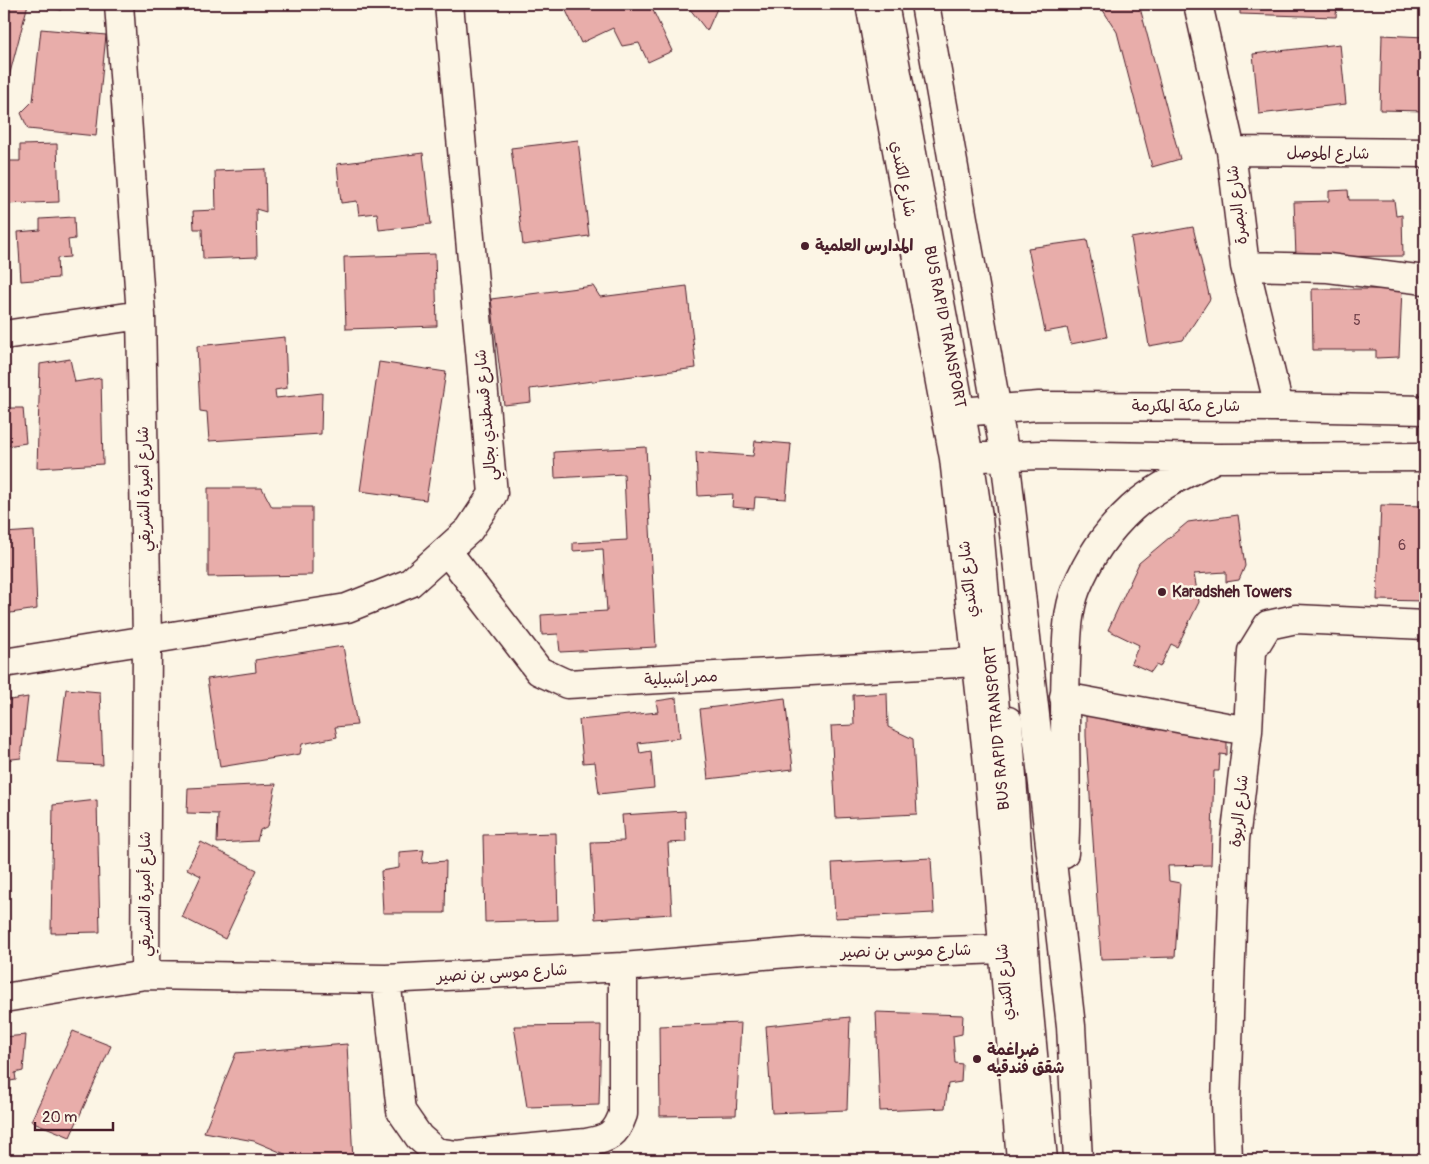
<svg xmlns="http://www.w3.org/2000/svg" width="1429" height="1164" font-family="Pangolin,'Playpen Sans Arabic',sans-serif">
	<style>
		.building { fill: #e8adaa; stroke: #4a1f2b }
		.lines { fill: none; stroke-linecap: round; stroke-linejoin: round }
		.minor-casing { stroke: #4a1f2b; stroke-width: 31 }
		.major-casing { stroke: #4a1f2b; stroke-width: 31 }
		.minor { stroke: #fcf5e5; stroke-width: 28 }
		.major { stroke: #fcf5e5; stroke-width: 28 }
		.poi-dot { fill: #4a1f2b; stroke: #fcf5e5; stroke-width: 2 }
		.labels { text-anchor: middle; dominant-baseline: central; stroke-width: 5; stroke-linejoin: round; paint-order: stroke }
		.number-label { font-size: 14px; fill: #72424b }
		.street-label { font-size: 16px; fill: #4a1f2b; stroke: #fcf5e5 }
		.poi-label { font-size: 16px; font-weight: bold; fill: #4a1f2b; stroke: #fcf5e5; text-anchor: start }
	</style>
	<rect width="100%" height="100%" fill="#fcf5e5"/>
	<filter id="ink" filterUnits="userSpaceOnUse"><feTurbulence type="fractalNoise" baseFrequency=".02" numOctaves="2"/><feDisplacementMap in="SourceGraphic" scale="10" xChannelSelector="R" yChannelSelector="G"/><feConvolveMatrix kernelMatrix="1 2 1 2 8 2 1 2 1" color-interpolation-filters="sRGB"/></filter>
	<g filter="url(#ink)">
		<path class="building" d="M4,4H28L5,92L4,91Z
			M37,4H63L61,10Z
			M563,4H650L672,51L648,62L639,43L622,46L613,28L581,43Z
			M686,4H719L707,31Z
			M1099,4H1139L1180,159L1152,167L1117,32Z
			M1240,4H1337L1336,17L1240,14Z
			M41,29L106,35L96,136L28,129L21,113L33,101Z
			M1382,35L1425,37V111L1380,110Z
			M1340,44L1346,104L1259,114L1253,54Z
			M578,140L589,236L523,245L511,148Z
			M57,144L59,202L4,204V161H20V145Z
			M423,153L431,224L379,230L377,213L359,215L357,201L341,203L337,164Z
			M265,169L266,212L256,209L257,257L203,259L202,229H194L193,211L216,210L215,171Z
			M1348,190L1349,200H1394L1396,216L1402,215L1403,256L1296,257L1294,202L1329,201V191Z
			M74,217L75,239L68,240L70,257L57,258L58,278L21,281L18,232L40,230V219Z
			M1193,227L1210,299L1183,340L1149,346L1131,238Z
			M1087,240L1107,337L1071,344L1067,328L1045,332L1028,248Z
			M435,254L437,326L346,329L344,257Z
			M593,286L600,297L687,286L696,368L530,389L531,402L504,405L491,299Z
			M1312,289H1402L1399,357L1376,358V350H1313Z
			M285,337L287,388L275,390L276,398L322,393L321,434L209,441L207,412L200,411L197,346Z
			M70,359L75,382L101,378L103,464L37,468L40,364Z
			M379,362L446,372L426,500L360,491Z
			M4,408H23L26,443L7,446V465L4,466Z
			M755,441L791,444L786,499L755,497L754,509L732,507L733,494L698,496L696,452L753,456Z
			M646,447L656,647L560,652L558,634L542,635L541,615L607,611L603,549L573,551V543L627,540L624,474L555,478L554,452Z
			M208,488H262L272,507H312V575L208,577Z
			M1381,505L1425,506V583H1423V601L1377,600Z
			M1238,515L1245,566L1239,580L1226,582V572L1194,574L1199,602L1177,647L1171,644L1160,667L1156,665L1151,672L1131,663L1139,645L1108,630L1139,563L1188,522Z
			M34,531L37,609L4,614V533Z
			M343,646L357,725L335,727L337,737L302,744L300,754L220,767L207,679L256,672L255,660Z
			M66,689L100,692L103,765L57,763Z
			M887,693L888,727L913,739L917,814L836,818L831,726L854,725L853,695Z
			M28,697L21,758L4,760V701Z
			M676,698L680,738L638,743L640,753L651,751L654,788L599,794L595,762L583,763L579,720L658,712L656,701Z
			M785,698L793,769L708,779L700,709Z
			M1086,712L1227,739V755L1220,754L1219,771H1214L1211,865L1168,866L1169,881L1180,883L1175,957L1101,959L1086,736Z
			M276,784L268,826L260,830L257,841L217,843L218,814L187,813L188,788Z
			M97,800L100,932L51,933L53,805Z
			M685,811L686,842L668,843L672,914L595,919L591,842L624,841L622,815Z
			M556,833L558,920L485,922L483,835Z
			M201,842L257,870L225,939L182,917L201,876L187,869Z
			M424,850L422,863L446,861L445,913H383L381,871L399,868V852Z
			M931,858L934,913L835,918L832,863Z
			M876,1012L963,1015L962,1034L953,1036L955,1063L962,1064L961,1082L948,1084L945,1108L880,1111Z
			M850,1017L847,1110L772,1113L766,1026Z
			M741,1023L736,1115L660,1116L659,1026Z
			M601,1025L599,1105L527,1107L514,1026Z
			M73,1031L111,1046L70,1137L31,1121Z
			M26,1035L23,1071L15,1073L16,1080L10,1081V1090L4,1092V1037Z
			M347,1044L353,1160H299L254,1141L204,1132L236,1053Z"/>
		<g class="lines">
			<defs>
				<path id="minor" d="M119,4L141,315L147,639L145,975
					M884,4L969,457L978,517L998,743
					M1198,4L1231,151L1245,266L1279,407
					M1231,151L1425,153
					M1245,266L1328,268L1425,280
					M4,335L141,315
					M447,551L539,671L567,684L977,662
					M4,663L347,608L410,583L469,530L493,494L449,4
					M1064,697L1248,731
					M1008,721L1027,991L1043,1160
					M386,979L401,1111L419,1137L436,1152L457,1155L586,1143C608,1139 616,1135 623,1114V967
					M4,998L145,975L386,979L623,967L812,951L895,953L1002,949
					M1228,1160L1226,1103L1235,840L1248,731L1252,651L1268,625L1296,619L1425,625"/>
				<path id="major" d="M870,4L954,458L987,754L1021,1160
					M925,4L1005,456L1071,1026L1078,1160
					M946,413L1039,406L1279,407L1425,410
					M954,458L1042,455L1216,458L1425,457
					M1064,853C1068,790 1063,727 1066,663C1067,639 1067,612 1076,589C1088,559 1108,530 1132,508C1155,487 1188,473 1216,458"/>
			</defs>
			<use href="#minor" class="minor-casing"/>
			<use href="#major" class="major-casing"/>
			<use href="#minor" class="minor"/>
			<use href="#major" class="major"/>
		</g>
	</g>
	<g class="poi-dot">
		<circle cx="805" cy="246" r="5"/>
		<circle cx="1162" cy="592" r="5"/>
		<circle cx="977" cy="1059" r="5"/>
	</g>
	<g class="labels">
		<g class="number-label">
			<text x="1357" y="320">5</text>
			<text x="1402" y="545">6</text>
		</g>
		<g class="street-label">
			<text transform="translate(1328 153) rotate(1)">شارع الموصل</text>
			<text transform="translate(903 179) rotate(79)">شارع الكندي</text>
			<text transform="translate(1237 205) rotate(-97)">شارع البصرة</text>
			<text transform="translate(945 327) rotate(79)">BUS RAPID TRANSPORT</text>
			<text x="1186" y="406">شارع مكة المكرمة</text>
			<text transform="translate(486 415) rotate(-95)">شارع قسطندي بجالي</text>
			<text transform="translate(144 489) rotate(-91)">شارع أميرة الشريقي</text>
			<text transform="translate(968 579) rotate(-96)">شارع الكندي</text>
			<text transform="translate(681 678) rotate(-3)">ممر إشبيلية</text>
			<text transform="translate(997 728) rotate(-95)">BUS RAPID TRANSPORT</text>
			<text transform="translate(1239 811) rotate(-84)">شارع الربوة</text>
			<text transform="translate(145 894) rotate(-90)">شارع أميرة الشريقي</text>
			<text transform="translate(906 951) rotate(-1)">شارع موسى بن نصير</text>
			<text transform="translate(502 973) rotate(-3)">شارع موسى بن نصير</text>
			<text transform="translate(1005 982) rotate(-95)">شارع الكندي</text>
		</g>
		<g class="poi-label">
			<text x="815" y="246">المدارس العلمية</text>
			<text x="1172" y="592">Karadsheh Towers</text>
			<text x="987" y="1050">ضراغمة<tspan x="987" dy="18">شقق فندقيه</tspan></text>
		</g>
	</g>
	<rect width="1429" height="1164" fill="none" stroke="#fcf5e5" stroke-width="20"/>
	<rect x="10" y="10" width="1409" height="1144" fill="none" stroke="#4a1f2b" stroke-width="2" filter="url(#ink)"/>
	<path d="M35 1122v8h78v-8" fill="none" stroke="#4a1f2b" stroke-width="2.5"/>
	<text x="42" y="1122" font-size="15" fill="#4a1f2b" stroke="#fcf5e5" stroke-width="4" paint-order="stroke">20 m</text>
</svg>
